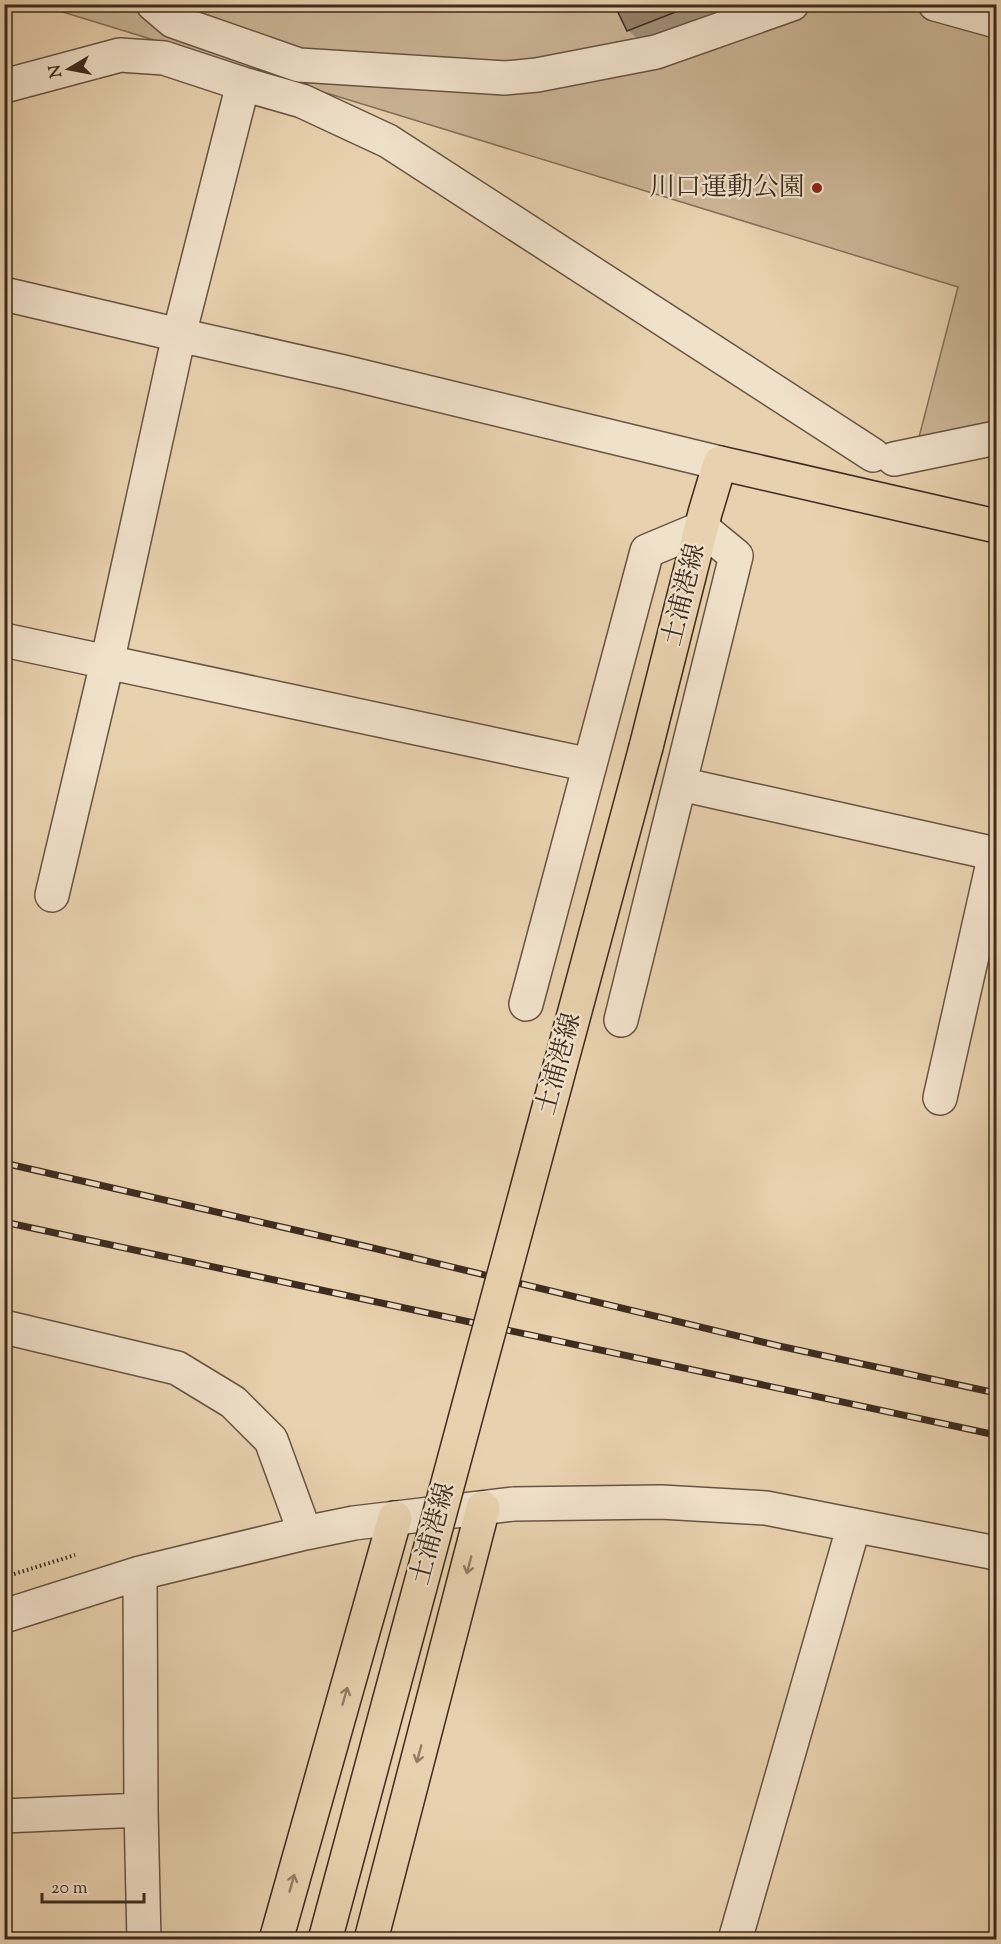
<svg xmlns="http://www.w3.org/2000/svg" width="1001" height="1944" font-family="'Sorts Mill Goudy','Noto Serif JP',serif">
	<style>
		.green { fill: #cbb596; stroke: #84705a; stroke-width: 1.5 }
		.shadow { fill: #0003 }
		.building { fill: #968169; stroke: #3d2b1f; stroke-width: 1.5 }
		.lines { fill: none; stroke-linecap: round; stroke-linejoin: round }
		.minor-casing { stroke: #685443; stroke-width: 36 }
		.major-casing { stroke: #3d2b1f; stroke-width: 36 }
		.path { stroke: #3d2b1f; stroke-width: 4; stroke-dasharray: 1.5 3; stroke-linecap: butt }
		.minor { stroke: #f0e1ca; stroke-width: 33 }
		.major { stroke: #e8d1ae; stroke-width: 33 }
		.rail-casing { stroke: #3d2b1f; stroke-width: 7 }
		.rail { stroke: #f0e1ca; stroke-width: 4.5; stroke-dasharray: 14; stroke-linecap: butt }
		.major-bridge-casing { stroke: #3d2b1f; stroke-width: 36; stroke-linecap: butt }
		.major-bridge { stroke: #e8d1ae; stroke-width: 33 }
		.oneway { stroke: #927e66 }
		.poi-dot { fill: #8f2418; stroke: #f0e1ca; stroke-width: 2 }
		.labels { text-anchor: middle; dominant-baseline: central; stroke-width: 4.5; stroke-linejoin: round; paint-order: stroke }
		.poi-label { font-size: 26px; fill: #3d2b1f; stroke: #f0e1ca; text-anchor: end }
		.street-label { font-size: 26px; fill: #3d2b1f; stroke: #f0e1ca }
	</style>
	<rect width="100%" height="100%" fill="#e8d1ae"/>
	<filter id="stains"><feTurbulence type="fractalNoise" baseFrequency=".00333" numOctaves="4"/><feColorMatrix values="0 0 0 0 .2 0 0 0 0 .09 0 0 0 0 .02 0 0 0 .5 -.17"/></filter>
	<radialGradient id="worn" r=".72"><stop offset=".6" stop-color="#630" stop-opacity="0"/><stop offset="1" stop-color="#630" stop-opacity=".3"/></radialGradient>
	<path class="green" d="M40,5H996V422L919,437L958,287Z"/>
	<path class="shadow" d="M616,4H735L700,23L642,43L628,30Z"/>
	<path class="building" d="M614,4H696L627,31Z"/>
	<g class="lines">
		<defs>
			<path id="minor" d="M153,4L173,21L299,65L505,78L537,75L656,52L792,4
				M935,4L996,21
				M4,86L120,55L164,58L243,84L302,101L388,141L873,455
				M4,294L179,335L344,372L720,463
				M894,459L996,438
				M4,640L590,765
				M680,784L996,854
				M52,895L107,663L179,335L243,84
				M526,1004L647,551L702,528L736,556L621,1020
				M940,1098L995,854
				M4,1327L177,1368L233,1402L271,1440L305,1533
				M140,1573L141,1810L144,1940
				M4,1616L140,1573L305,1533L354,1523L514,1504L661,1502L766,1508L996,1553
				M4,1816L141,1810
				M735,1940L854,1525"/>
			<path id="major" d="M646,747L705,513L720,463L996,526
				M276,1940L395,1518
				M371,1940L483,1508"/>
		</defs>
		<use href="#minor" class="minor-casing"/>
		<use href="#major" class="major-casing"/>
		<path class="path" d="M14,1574L75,1555"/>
		<use href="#minor" class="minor"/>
		<use href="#major" class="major"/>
		<defs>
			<path id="rail" d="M4,1163L373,1248L779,1346L996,1393
				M4,1222L996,1435"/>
		</defs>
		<use href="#rail" class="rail-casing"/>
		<use href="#rail" class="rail"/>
		<defs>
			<path id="major-bridge" d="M325,1940L646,747"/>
		</defs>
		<use href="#major-bridge" class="major-bridge-casing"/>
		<use href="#major-bridge" class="major-bridge"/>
	</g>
	<defs><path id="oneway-shaft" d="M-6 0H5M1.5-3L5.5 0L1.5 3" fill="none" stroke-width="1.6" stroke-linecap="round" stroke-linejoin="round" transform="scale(1.5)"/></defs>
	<g class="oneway">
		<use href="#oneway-shaft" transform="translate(469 1565) rotate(105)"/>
		<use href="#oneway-shaft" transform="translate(345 1696) rotate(-74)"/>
		<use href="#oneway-shaft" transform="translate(419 1754) rotate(105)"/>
		<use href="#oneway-shaft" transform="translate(292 1883) rotate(-74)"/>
	</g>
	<circle class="poi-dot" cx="817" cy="188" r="6"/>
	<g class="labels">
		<g class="poi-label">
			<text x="805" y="188">川口運動公園</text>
		</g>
		<g class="street-label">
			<text transform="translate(685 595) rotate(-76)">土浦港線</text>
			<text transform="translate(560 1064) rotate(-75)">土浦港線</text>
			<text transform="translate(434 1534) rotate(-75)">土浦港線</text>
		</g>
	</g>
	<rect width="1001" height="1944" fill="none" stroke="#e8d1ae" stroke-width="24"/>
	<rect x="6" y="6" width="989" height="1932" fill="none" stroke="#3d2b1f" stroke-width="3"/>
	<rect x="12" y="12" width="977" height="1920" fill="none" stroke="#3d2b1f" stroke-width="1.5"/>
	<g transform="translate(69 69) rotate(260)" stroke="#f0e1ca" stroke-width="4.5" paint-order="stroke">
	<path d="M0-4.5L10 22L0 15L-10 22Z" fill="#3d2b1f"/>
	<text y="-9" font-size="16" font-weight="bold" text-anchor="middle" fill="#3d2b1f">N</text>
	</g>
	<path d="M42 1893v9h102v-9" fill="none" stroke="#3d2b1f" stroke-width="3"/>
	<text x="51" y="1893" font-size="18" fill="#3d2b1f" stroke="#f0e1ca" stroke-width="4.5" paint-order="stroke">20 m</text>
	<rect width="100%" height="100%" filter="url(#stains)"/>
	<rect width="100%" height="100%" fill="url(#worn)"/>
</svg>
